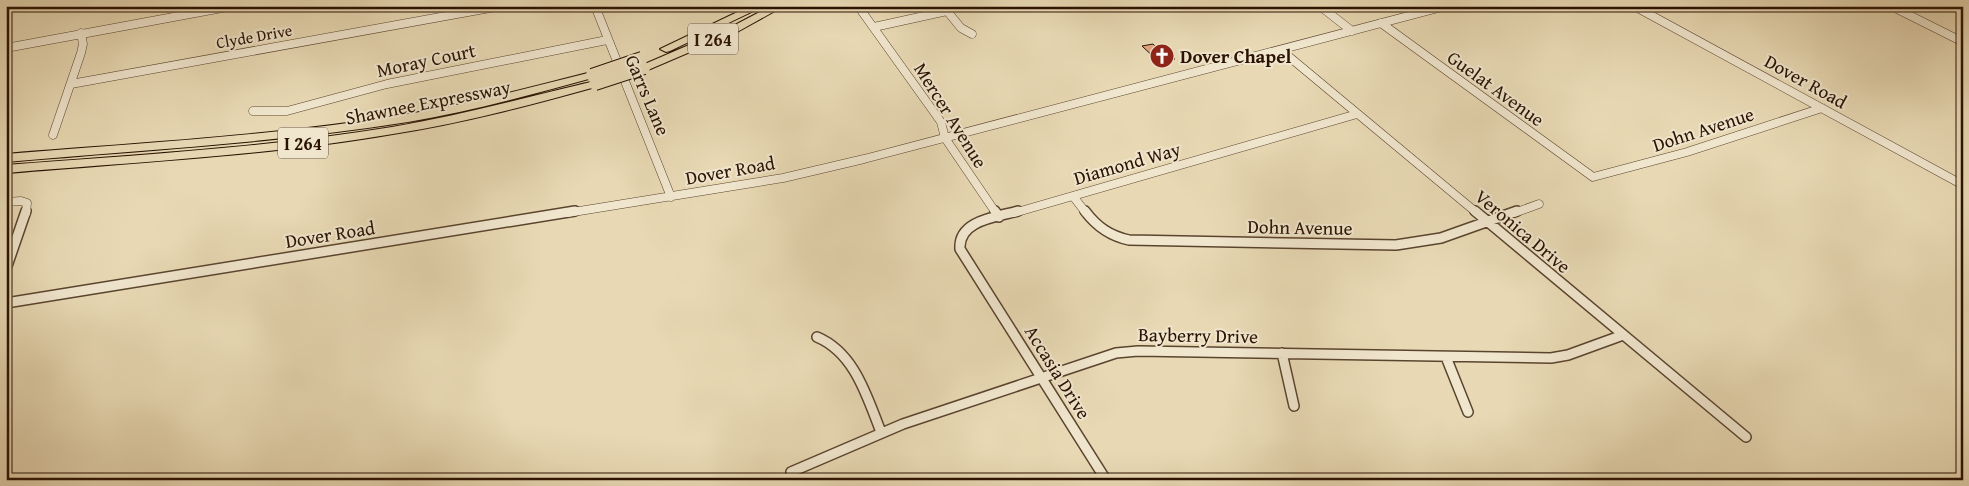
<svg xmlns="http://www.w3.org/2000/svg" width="1969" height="486" font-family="'Gentium Book Plus',serif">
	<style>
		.building { fill: #e2a581; stroke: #2a1202 }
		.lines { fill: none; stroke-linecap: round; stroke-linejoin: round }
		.minor-far1-casing { stroke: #5a442e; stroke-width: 9 }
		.minor-casing { stroke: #5a442e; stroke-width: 12 }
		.highway-casing { stroke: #2a1202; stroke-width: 2 }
		.minor-far1 { stroke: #f0e6ce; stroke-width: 8 }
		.minor { stroke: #f0e6ce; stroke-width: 9 }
		.highway { fill: #e8d9b4; fill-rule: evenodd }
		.highway-bridge-casing { stroke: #2a1202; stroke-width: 14; stroke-linecap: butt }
		.highway-bridge { stroke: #e8d9b4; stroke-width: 12 }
		.labels { text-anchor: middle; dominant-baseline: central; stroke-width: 4; stroke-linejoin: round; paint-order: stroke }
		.far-street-label { font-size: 16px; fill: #2a1202; stroke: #f0e6ce }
		.shield { fill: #f0e6ce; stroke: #65523f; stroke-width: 1 }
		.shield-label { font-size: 18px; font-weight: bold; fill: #2a1202 }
		.poi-label { font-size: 19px; font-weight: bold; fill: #2a1202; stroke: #f0e6ce; text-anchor: start }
		.street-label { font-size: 19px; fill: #2a1202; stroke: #f0e6ce }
	</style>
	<rect width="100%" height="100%" fill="#e8d9b4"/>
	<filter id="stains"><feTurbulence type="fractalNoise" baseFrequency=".004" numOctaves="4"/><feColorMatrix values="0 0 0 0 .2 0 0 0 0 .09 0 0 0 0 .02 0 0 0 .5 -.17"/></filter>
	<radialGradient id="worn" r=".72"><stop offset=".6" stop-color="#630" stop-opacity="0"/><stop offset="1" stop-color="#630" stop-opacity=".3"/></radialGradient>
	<path class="building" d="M1153,44L1158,49L1163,47L1175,59L1160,63L1142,46Z"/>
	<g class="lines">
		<defs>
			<path id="minor-far1" d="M595,6L671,197
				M858,6L941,122L945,138L996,213
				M943,6L961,28L972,34
				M1320,6L1352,31
				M1634,6L1963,185
				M1891,6L1963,42
				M1381,23L1593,177L1687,152L1822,108
				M874,27L947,11
				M6,48L233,6
				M1281,50L1477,213
				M71,84L501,6
				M253,111H287L387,84L607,40
				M53,135L81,53L83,44L81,33
				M1073,196L1086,213
				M6,202L21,201L27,203L26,213
				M567,213L783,178L864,159L1446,6
				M1014,213L1357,114
				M1514,213L1539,204"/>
			<path id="minor" d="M995,211L999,217
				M1018,211C997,217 958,220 960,249L1106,480
				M1085,211C1097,227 1110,236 1129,240L1396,245L1441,238L1517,211
				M1475,211L1746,437
				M6,269L26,211
				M6,303L575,211
				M817,337C855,353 867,397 881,432
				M1282,353L1294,406
				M1446,357L1468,412
				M791,472L903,424L1116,353L1138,351L1551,358L1568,355L1623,335"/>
			<path id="highway" d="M750,6H764L670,51L666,52L660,49Z
				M771,6H784L739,31L648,70L644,71L638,68L640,66L731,27Z
				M592,72L598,75L596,77C534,94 472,111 408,122C275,143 140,150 6,162V154C140,143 275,136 408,114C470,104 531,87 592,72Z
				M595,81L599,82L601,84L599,86C531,105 463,123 393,134C265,156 135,162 6,173V165C135,155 264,148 392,127C460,116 527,97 595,81Z"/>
		</defs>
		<use href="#minor-far1" class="minor-far1-casing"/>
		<use href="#minor" class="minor-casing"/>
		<use href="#highway" class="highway-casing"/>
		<use href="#minor-far1" class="minor-far1"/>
		<use href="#minor" class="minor"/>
		<use href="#highway" class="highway"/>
		<defs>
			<path id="highway-bridge" d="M592,75L642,58
				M595,84L644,68"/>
		</defs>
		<use href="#highway-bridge" class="highway-bridge-casing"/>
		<use href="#highway-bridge" class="highway-bridge"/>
	</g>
	<defs>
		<symbol id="church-disc" viewBox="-11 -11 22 22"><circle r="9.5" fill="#8f2418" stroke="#f0e6ce"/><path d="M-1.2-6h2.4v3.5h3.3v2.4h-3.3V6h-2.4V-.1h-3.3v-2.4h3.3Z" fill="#fff"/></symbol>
	</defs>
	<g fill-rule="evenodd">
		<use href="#church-disc" x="1148" y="42" width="28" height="28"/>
	</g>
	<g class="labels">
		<g class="far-street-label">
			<text transform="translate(254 36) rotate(-10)">Clyde Drive</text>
		</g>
		<g class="shield">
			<rect x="688" y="23.5" width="50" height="31" rx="4"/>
			<rect x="278" y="127.5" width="50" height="31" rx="4"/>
		</g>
		<g class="shield-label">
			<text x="713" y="39">I 264</text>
			<text x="303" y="143">I 264</text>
		</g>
		<g class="poi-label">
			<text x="1180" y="56">Dover Chapel</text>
		</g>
		<g class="street-label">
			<text transform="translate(426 60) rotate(-12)">Moray Court</text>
			<text transform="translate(1806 81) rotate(29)">Dover Road</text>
			<text transform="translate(1496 88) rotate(36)">Guelat Avenue</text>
			<text transform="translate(648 95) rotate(67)">Garrs Lane</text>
			<text transform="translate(428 102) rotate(-11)">Shawnee Expressway</text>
			<text transform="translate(951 115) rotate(58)">Mercer Avenue</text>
			<text transform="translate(1703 129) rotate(-18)">Dohn Avenue</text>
			<text transform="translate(1127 163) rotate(-16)">Diamond Way</text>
			<text transform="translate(730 170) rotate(-10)">Dover Road</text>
			<text transform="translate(1300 227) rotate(1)">Dohn Avenue</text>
			<text transform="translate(1523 231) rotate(40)">Veronica Drive</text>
			<text transform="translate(330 234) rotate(-9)">Dover Road</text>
			<text transform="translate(1198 335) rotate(1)">Bayberry Drive</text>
			<text transform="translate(1058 372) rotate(58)">Accasia Drive</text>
		</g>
	</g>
	<rect width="1969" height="486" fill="none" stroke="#e8d9b4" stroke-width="25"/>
	<rect x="8" y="8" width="1954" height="471" fill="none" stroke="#2a1202" stroke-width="2.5"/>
	<rect x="12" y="12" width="1944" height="461" fill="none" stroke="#2a1202"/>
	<rect width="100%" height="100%" filter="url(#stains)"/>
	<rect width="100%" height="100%" fill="url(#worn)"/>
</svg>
